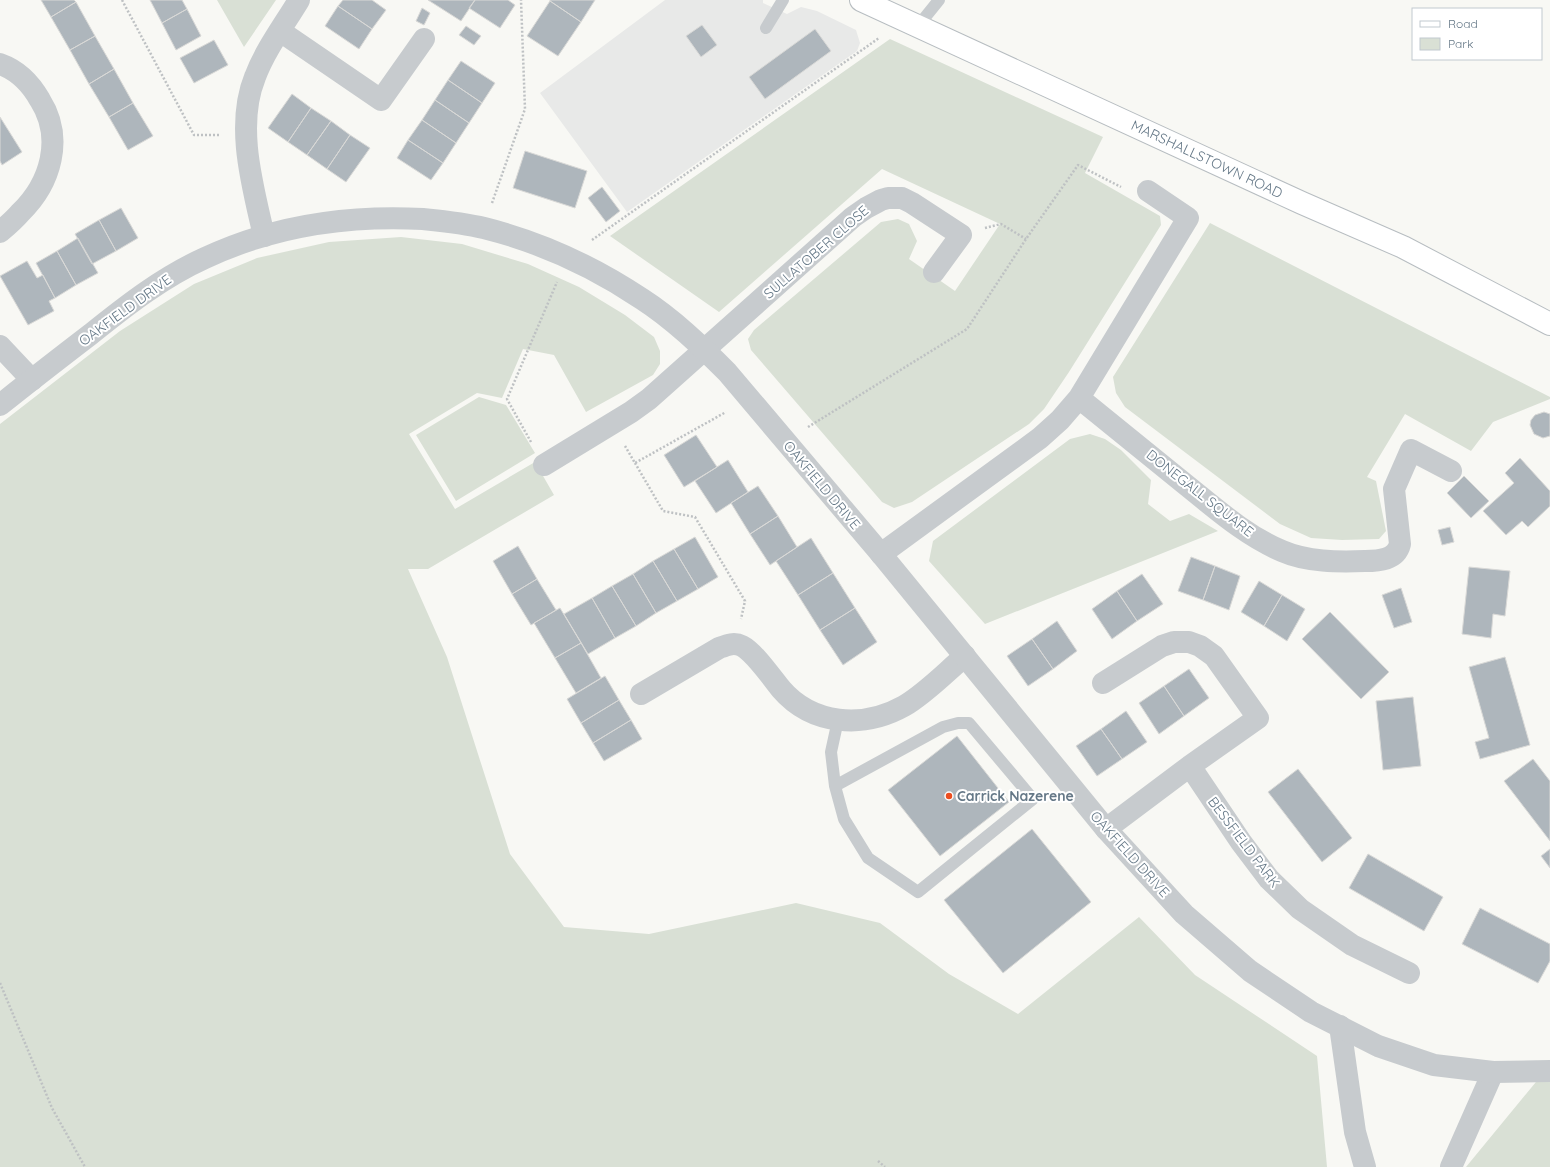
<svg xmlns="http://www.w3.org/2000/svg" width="1550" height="1167" font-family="Quicksand,sans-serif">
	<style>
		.built { fill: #e8e9e8 }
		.green { fill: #d9e0d5 }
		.building { fill: #aeb6bc; stroke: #d9d9d7 }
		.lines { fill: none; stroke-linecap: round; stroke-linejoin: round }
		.secondary-casing { stroke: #b7bdc1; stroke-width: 24 }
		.path { stroke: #bec1c3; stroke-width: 2.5; stroke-dasharray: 2 2; stroke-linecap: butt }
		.service { stroke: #c7cbce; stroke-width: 12 }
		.minor { stroke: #c7cbce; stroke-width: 22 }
		.tertiary { stroke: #c7cbce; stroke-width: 22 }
		.secondary { stroke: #fff; stroke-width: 22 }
		.poi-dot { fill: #ec4e20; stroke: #fff; stroke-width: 1.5 }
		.labels { text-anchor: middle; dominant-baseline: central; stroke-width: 4; stroke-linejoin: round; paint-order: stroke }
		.street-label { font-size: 14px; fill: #657887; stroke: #fff }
		.poi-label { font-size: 14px; font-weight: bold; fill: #657887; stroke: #fff; text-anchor: start }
	</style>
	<rect width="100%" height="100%" fill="#f8f8f4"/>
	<path class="built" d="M665,0H763V3L787,14L801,7L817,11L856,30L860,43L857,51L627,212L540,93Z"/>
	<path class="green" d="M217,0H276L244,47Z
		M890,39L1103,137L1085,173L1160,216L1161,225L1069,372L1044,409L1029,424L912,502L894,508L882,502L751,350L748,339L754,330L881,222L898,219L909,224L917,241L909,259L955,291L1000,224L882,169L719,312L610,236Z
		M1210,223L1550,397V399L1493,422L1471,451L1405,414L1367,477L1376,481L1386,531L1379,539L1342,540L1311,538L1280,524L1125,407L1116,393L1113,377Z
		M401,237L462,244L528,264L579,287L625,315L654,337L660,351V364L653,375L586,412L554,355L523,349L502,398L477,393L409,434L455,509L535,462L554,495L428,569H408L447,657L510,854L564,927L649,934L796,903L880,923L949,974L1018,1014L1139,917L1195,975L1317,1056L1327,1167H0V424L120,331L194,284L257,258L329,242Z
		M479,397L506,405L535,453L456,501L416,435Z
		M1090,434L1105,439L1121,450L1151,480L1148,504L1170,521L1189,514L1218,531L985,624L929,561L933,541L1070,439Z
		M1545,1071H1550V1167H1466Z"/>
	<path class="building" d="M41,0H74L76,2L51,17Z
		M150,0H182L187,9L162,23Z
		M343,0H372L386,10L372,29L338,6Z
		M428,0H475L461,21Z
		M475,0H508L515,5L500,28L469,8Z
		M550,0H595L581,22L550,1Z
		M550,1L581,22L558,56L527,36Z
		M76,2L95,36L70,50L51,17Z
		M338,6L372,29L359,49L325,26Z
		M422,8L430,13L424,25L416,21Z
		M187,9L201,36L176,50L162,23Z
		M702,25L717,45L701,57L686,36Z
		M466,26L481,36L474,45L459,35Z
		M815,29L831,51L765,99L749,77Z
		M95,36L114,69L89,84L70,50Z
		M214,40L228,65L194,83L180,58Z
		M461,61L495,83L482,103L448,80Z
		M114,69L133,103L109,117L89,84Z
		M448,80L482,103L469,123L435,100Z
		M292,94L311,108L288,142L268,128Z
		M435,100L469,123L456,143L422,120Z
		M133,103L153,136L128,150L109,117Z
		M311,108L331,121L307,155L288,142Z
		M0,117L22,152L2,165L0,161Z
		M422,120L456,143L443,163L408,140Z
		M331,121L350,135L327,169L307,155Z
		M350,135L370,148L346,182L327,169Z
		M408,140L443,163L431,180L397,158Z
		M525,151L587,171L575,208L513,188Z
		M602,187L620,211L606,222L588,198Z
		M121,208L138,238L116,251L99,220Z
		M99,220L116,251L92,264L75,234Z
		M78,238L98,273L76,285L57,251Z
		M57,251L76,285L55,298L36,263Z
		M27,261L37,278L43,275L55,298L49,301L54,311L28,325L0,276Z
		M1544,412L1550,414V436L1543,438L1534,434L1530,425L1531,420L1535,415Z
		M696,435L717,467L684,487L664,455Z
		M1520,458L1550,491V506L1528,527L1522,521L1506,535L1483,511L1514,483L1505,473Z
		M728,460L748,492L716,513L695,481Z
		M1464,476L1489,501L1471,518L1447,493Z
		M758,486L778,516L750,534L731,503Z
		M778,516L797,547L770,565L750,534Z
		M1450,527L1454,542L1442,545L1438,530Z
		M695,537L718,577L698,589L674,549Z
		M811,538L833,573L798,595L776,561Z
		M518,546L537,579L512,594L493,561Z
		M674,549L698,589L677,601L653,561Z
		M1191,557L1215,566L1203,600L1178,591Z
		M653,561L677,601L656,613L633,574Z
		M1215,566L1240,576L1229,610L1203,600Z
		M1469,567L1510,571L1505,616L1493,614L1491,638L1462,634Z
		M833,573L855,608L820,630L798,595Z
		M633,574L656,613L636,626L612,586Z
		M1142,574L1163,604L1137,621L1117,591Z
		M537,579L556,610L531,625L512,594Z
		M1259,581L1282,595L1264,626L1241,612Z
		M612,586L636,626L615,638L592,598Z
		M1401,588L1412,622L1394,628L1382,595Z
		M1117,591L1137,621L1112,639L1092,609Z
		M1282,595L1305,609L1287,641L1264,626Z
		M592,598L615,638L588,654L564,614Z
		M560,608L581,643L555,658L534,623Z
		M855,608L877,642L843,665L820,630Z
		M1330,612L1389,672L1361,699L1302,639Z
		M1057,621L1077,651L1053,669L1032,639Z
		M1032,639L1053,669L1028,686L1007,656Z
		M581,643L601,678L576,693L555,658Z
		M1505,657L1530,745L1480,759L1475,742L1489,738L1469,667Z
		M1189,669L1209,698L1184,716L1164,686Z
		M605,676L619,700L581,723L567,699Z
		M1164,686L1184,716L1159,734L1139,703Z
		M1413,697L1421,766L1383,770L1376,701Z
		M619,700L631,720L593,743L581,723Z
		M1126,711L1147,742L1122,759L1101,729Z
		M631,720L642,739L604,761L593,743Z
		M1101,729L1122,759L1097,776L1076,746Z
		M957,736L1009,802L940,856L888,790Z
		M1533,759L1550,781V841L1504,781Z
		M1298,769L1352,838L1322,862L1268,792Z
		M1032,829L1091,902L1003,973L944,900Z
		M1550,849V868L1541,856Z
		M1368,854L1443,897L1424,931L1349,888Z
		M1480,908L1550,944V961L1538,983L1462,944Z"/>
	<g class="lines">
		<defs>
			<path id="secondary" d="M861,0L1302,203L1403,247L1550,324"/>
		</defs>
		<use href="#secondary" class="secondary-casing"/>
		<path class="path" d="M122,0L194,135H219
			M492,203L525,109L521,0
			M985,228L1001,224L1026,239
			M592,240L879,38
			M808,427L967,329L1026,239L1078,165L1121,187
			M531,442L507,399L557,282
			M625,446L635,463L726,412
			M635,463L663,511L695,517L745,601L741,619
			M0,983L52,1108L85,1167
			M878,1161L885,1167"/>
		<path class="service" d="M918,26L939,0
			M766,28L783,0
			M835,786L943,727L958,723H969L1033,799L918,892L868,858L844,819L835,786L831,752L838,720"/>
		<path class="minor" d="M280,31L381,100L424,39
			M0,64C17,70 31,84 40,100C64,138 51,183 20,213C14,220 7,226 0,232
			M264,236C253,187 235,126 255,77C265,50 284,25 299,0
			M0,346L32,380
			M1079,398C1114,426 1149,455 1185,484C1215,508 1246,536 1282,551C1307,562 1338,562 1365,561C1379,561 1396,560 1400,544L1394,489L1411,450L1451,471
			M544,465L631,412L649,399L853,217L866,208L881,200L888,198H902L912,203L961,235L934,272
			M881,554L1040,438L1060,420L1079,398L1188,218L1148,191
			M1103,683L1162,646L1174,642H1189L1200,646L1214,656L1258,718L1190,766L1106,829
			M641,694L719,648C727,645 734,642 742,646C754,652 772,678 781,689C812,725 863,729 904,706C925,694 946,672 965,656
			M1190,766L1241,842L1269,879L1300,909L1352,945L1409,973
			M1340,1026L1355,1132L1365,1167
			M1451,1167L1493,1072"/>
		<path class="tertiary" d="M0,405C30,381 61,357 91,334C127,305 163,277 205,258C273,226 348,215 423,219C443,221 464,223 484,228C540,242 594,267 642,299C673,319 701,346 727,372L881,554L1106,829L1184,914L1250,971L1311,1012L1378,1046L1434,1065L1493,1072L1550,1071"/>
		<use href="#secondary" class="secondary"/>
	</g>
	<circle class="poi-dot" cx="949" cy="796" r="4"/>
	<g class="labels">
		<g class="street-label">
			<text transform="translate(1207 159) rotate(25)">MARSHALLSTOWN ROAD</text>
			<text transform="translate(816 252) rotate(-41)">SULLATOBER CLOSE</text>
			<text transform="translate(125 310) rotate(-36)">OAKFIELD DRIVE</text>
			<text transform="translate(822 485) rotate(50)">OAKFIELD DRIVE</text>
			<text transform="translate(1200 493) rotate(38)">DONEGALL SQUARE</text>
			<text transform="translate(1244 842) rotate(53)">BESSFIELD PARK</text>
			<text transform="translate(1130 854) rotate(48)">OAKFIELD DRIVE</text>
		</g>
		<g class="poi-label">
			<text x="957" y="796">Carrick Nazerene</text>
		</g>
	</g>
	<rect x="1412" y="8" width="130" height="52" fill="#ffffff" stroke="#c1c9cf"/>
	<rect x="1420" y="21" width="20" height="6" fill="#ffffff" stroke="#c1c9cf"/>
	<text x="1448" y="28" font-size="12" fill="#657887">Road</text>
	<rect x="1420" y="38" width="20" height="12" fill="#d9e0d5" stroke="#c1c9cf"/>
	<text x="1448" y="48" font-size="12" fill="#657887">Park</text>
</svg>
